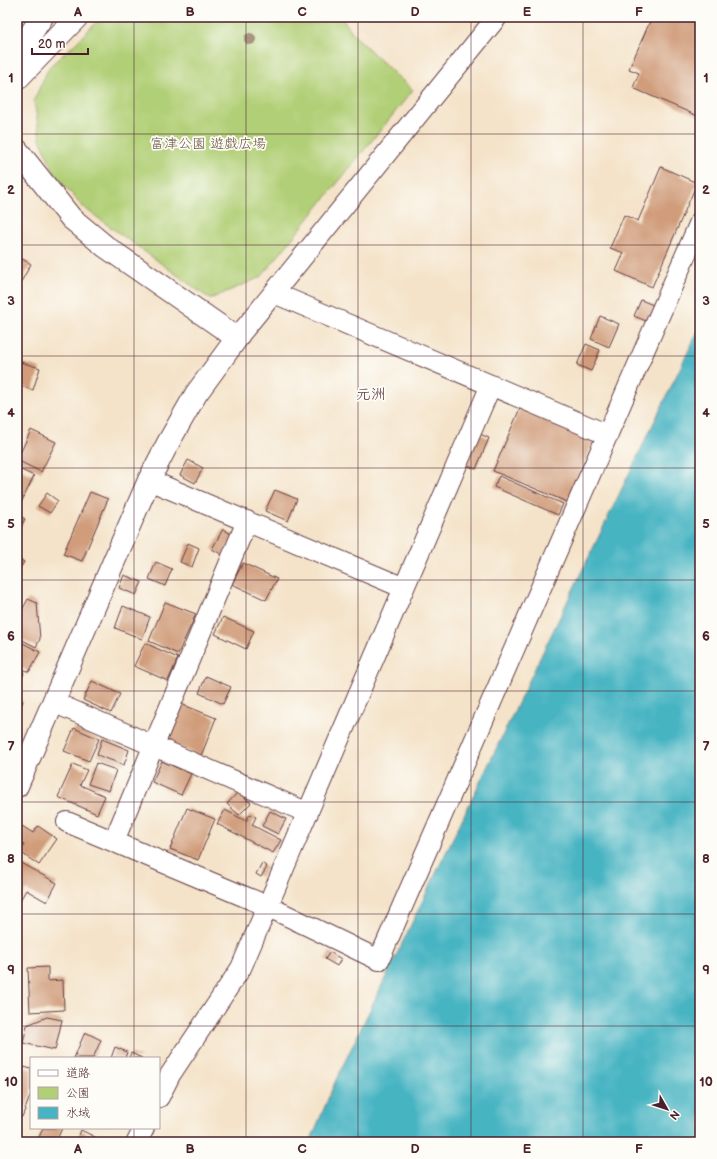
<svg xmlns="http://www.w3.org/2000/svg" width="717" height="1159" font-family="'Balsamiq Sans','Klee One',sans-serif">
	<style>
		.green { fill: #b1cf76; stroke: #7e7750 }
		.water { fill: #46b4c2; stroke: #486a76 }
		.building { fill: #d09c7a }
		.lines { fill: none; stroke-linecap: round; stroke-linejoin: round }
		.minor-casing { stroke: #643c43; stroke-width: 22 }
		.tertiary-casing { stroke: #643c43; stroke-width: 24 }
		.minor { stroke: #fff; stroke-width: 20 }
		.tertiary { stroke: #fff; stroke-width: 22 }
		.tree { fill: #a8947f }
		.grid { fill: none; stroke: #4a1f2b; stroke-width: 1; stroke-opacity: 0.55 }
		.labels { text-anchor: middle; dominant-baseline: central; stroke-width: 3.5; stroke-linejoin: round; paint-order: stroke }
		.park-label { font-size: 14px; fill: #695442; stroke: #fdfcf7 }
		.neighbourhood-label { font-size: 15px; fill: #4a1f2b; stroke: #fdfcf7 }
		.neatline { fill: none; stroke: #4a1f2b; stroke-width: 1.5 }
		.grid-label { font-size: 13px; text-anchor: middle; font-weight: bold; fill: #4a1f2b }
	</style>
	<rect width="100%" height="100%" fill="#fdfcf7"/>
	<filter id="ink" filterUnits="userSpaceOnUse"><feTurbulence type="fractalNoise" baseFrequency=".025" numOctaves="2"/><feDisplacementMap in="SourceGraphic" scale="8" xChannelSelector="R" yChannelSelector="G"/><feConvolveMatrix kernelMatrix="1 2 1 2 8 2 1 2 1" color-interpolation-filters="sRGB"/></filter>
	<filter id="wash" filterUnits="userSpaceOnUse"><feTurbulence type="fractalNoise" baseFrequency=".012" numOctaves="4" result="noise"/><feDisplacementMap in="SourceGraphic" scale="16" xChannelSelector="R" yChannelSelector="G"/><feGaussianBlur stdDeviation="0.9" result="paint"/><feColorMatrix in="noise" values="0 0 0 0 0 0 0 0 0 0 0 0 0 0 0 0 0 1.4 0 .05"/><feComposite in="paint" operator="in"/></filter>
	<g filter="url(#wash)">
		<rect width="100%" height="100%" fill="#f4e3c9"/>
		<path class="green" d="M101,17H341L355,36L396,75L413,90L261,277L210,299L83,207L55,174L40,139L34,100L49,67L76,43Z"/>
		<path class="water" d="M700,327V1142H310L335,1082Z"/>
		<g id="blocks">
			<path class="building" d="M652,17H700V117L633,88L639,73L629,69Z
				M661,167L697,183L652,287L616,271L624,253L610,248L624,215L638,221Z
				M17,256L31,264L17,289Z
				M641,300L658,307L651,323L634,316Z
				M600,316L619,324L609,347L591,339Z
				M586,344L600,350L591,371L577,365Z
				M17,361L40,368L33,390L17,385Z
				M521,406L595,438L567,502L493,471Z
				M31,430L56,442L41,472L17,460Z
				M478,433L489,438L476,469L465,465Z
				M188,460L203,468L195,483L180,475Z
				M17,468L34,476L22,501L17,498Z
				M499,476L563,504L558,515L494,487Z
				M275,490L297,499L288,521L265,511Z
				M90,492L108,499L82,561L63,554Z
				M47,493L58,501L50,513L38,506Z
				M17,515L25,519L17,533Z
				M223,529L234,536L223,555L212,549Z
				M188,543L199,548L192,567L180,562Z
				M17,558L24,562L17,573Z
				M156,562L172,569L165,586L149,579Z
				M243,563L277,579L266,600L232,584Z
				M124,575L142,582L136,595L119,588Z
				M28,599L37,603L40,639L36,647L17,637V620Z
				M165,602L196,614L178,654L149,641Z
				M123,606L150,617L142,639L115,628Z
				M223,617L254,631L246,649L215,634Z
				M17,640L40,652L29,672L17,666Z
				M145,643L178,658L168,681L134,666Z
				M17,670L24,673L17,689Z
				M206,676L231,687L223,704L199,693Z
				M92,681L120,694L111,713L83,700Z
				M17,698L23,701L17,715Z
				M181,704L216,718L201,756L166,742Z
				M74,728L99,739L89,761L64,751Z
				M102,739L129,750L124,765L97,755Z
				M162,761L191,774L181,795L152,782Z
				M96,763L116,770L109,791L88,784Z
				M73,764L87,770L80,785L105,796L97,814L58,797Z
				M238,792L251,803L239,815L227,804Z
				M187,808L215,819L198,860L170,849Z
				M225,810L246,821L250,814L256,817L252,825L281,840L273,853L217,824Z
				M270,811L286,819L278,834L262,826Z
				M22,826L33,833L38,826L57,839L39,865L20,852L24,845L17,840V834Z
				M17,861L57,883L47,902L26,890L19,902L17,901Z
				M262,863L267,867L261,877L256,874Z
				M330,952L341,959L337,966L325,959Z
				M48,967V981L63,980L64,1010L30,1012L28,968Z
				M47,1017L62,1020L55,1050L23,1043L27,1025Z
				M85,1032L101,1040L93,1058H74Z
				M115,1047L127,1052L125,1058H111Z
				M131,1053L142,1058H129Z
				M24,1067L31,1069V1094L22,1117L17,1115V1079H19Z
				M43,1128H62L56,1142H37Z
				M81,1130L95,1137L92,1142H76Z"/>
		</g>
	</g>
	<g filter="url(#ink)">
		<use href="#blocks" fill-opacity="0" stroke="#643c43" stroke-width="1"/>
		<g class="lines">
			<defs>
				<path id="minor" d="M274,293L608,435
					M237,338L497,17
					M149,480L404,588
					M53,702L308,813
					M67,822L267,906L379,960L700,222
					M114,841L247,521
					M159,1097L170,1075L241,968L491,385
					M137,1142L144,1128"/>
				<path id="tertiary" d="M17,54L42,17
					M17,79L77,17
					M17,150L71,218L106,247L237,338L196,394L168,443L149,480L17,786"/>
			</defs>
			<use href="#minor" class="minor-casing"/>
			<use href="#tertiary" class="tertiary-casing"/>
			<use href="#minor" class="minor"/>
			<use href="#tertiary" class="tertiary"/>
		</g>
		<circle class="tree" cx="250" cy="39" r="6"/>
	</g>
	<path class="grid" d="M134,17V1058M246,17V1142M358,17V1142M471,17V1142M583,17V1142M17,134H700M17,245H700M17,356H700M17,468H700M17,580H700M17,691H700M17,802H700M17,914H700M17,1026H700M134,1128V1142"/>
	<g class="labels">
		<g class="park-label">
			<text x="208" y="143">富津公園 遊戯広場</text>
		</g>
		<g class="neighbourhood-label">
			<text x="371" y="394">元洲</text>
		</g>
	</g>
	<rect width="717" height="1159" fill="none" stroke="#fdfcf7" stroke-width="44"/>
	<rect x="30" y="1057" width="130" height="72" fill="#fdfcf7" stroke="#b5a4a5"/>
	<rect x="38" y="1070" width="20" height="6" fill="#ffffff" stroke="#b5a4a5"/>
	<text x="66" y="1077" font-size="12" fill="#4a1f2b">道路</text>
	<rect x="38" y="1087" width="20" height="12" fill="#b1cf76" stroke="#b5a4a5"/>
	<text x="66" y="1097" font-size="12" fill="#4a1f2b">公園</text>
	<rect x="38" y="1107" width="20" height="12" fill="#46b4c2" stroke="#b5a4a5"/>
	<text x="66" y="1117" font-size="12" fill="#4a1f2b">水域</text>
	<g transform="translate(667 1109) rotate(129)" stroke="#fdfcf7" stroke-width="3" paint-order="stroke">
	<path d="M0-3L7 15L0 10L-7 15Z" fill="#4a1f2b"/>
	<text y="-6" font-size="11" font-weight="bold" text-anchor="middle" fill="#4a1f2b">N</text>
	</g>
	<path d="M32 48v6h56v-6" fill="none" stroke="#4a1f2b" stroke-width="2"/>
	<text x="38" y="48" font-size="12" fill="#4a1f2b" stroke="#fdfcf7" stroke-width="3" paint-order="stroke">20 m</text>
	<rect x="22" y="22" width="673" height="1115" class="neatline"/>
	<g class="grid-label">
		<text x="78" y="16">A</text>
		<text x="190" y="16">B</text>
		<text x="302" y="16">C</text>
		<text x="415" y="16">D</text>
		<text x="527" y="16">E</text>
		<text x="639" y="16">F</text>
		<text x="11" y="82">1</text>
		<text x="706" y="82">1</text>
		<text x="11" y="194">2</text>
		<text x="706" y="194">2</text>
		<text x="11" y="305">3</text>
		<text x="706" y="305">3</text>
		<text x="11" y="417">4</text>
		<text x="706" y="417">4</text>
		<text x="11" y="528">5</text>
		<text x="706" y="528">5</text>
		<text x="11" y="640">6</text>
		<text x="706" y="640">6</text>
		<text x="11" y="751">7</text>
		<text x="706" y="751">7</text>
		<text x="11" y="863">8</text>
		<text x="706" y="863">8</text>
		<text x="11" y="974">9</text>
		<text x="706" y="974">9</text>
		<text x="11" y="1086">10</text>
		<text x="706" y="1086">10</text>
		<text x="78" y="1153">A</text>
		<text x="190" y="1153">B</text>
		<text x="302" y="1153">C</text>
		<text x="415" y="1153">D</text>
		<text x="527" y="1153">E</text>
		<text x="639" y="1153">F</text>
	</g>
</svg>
